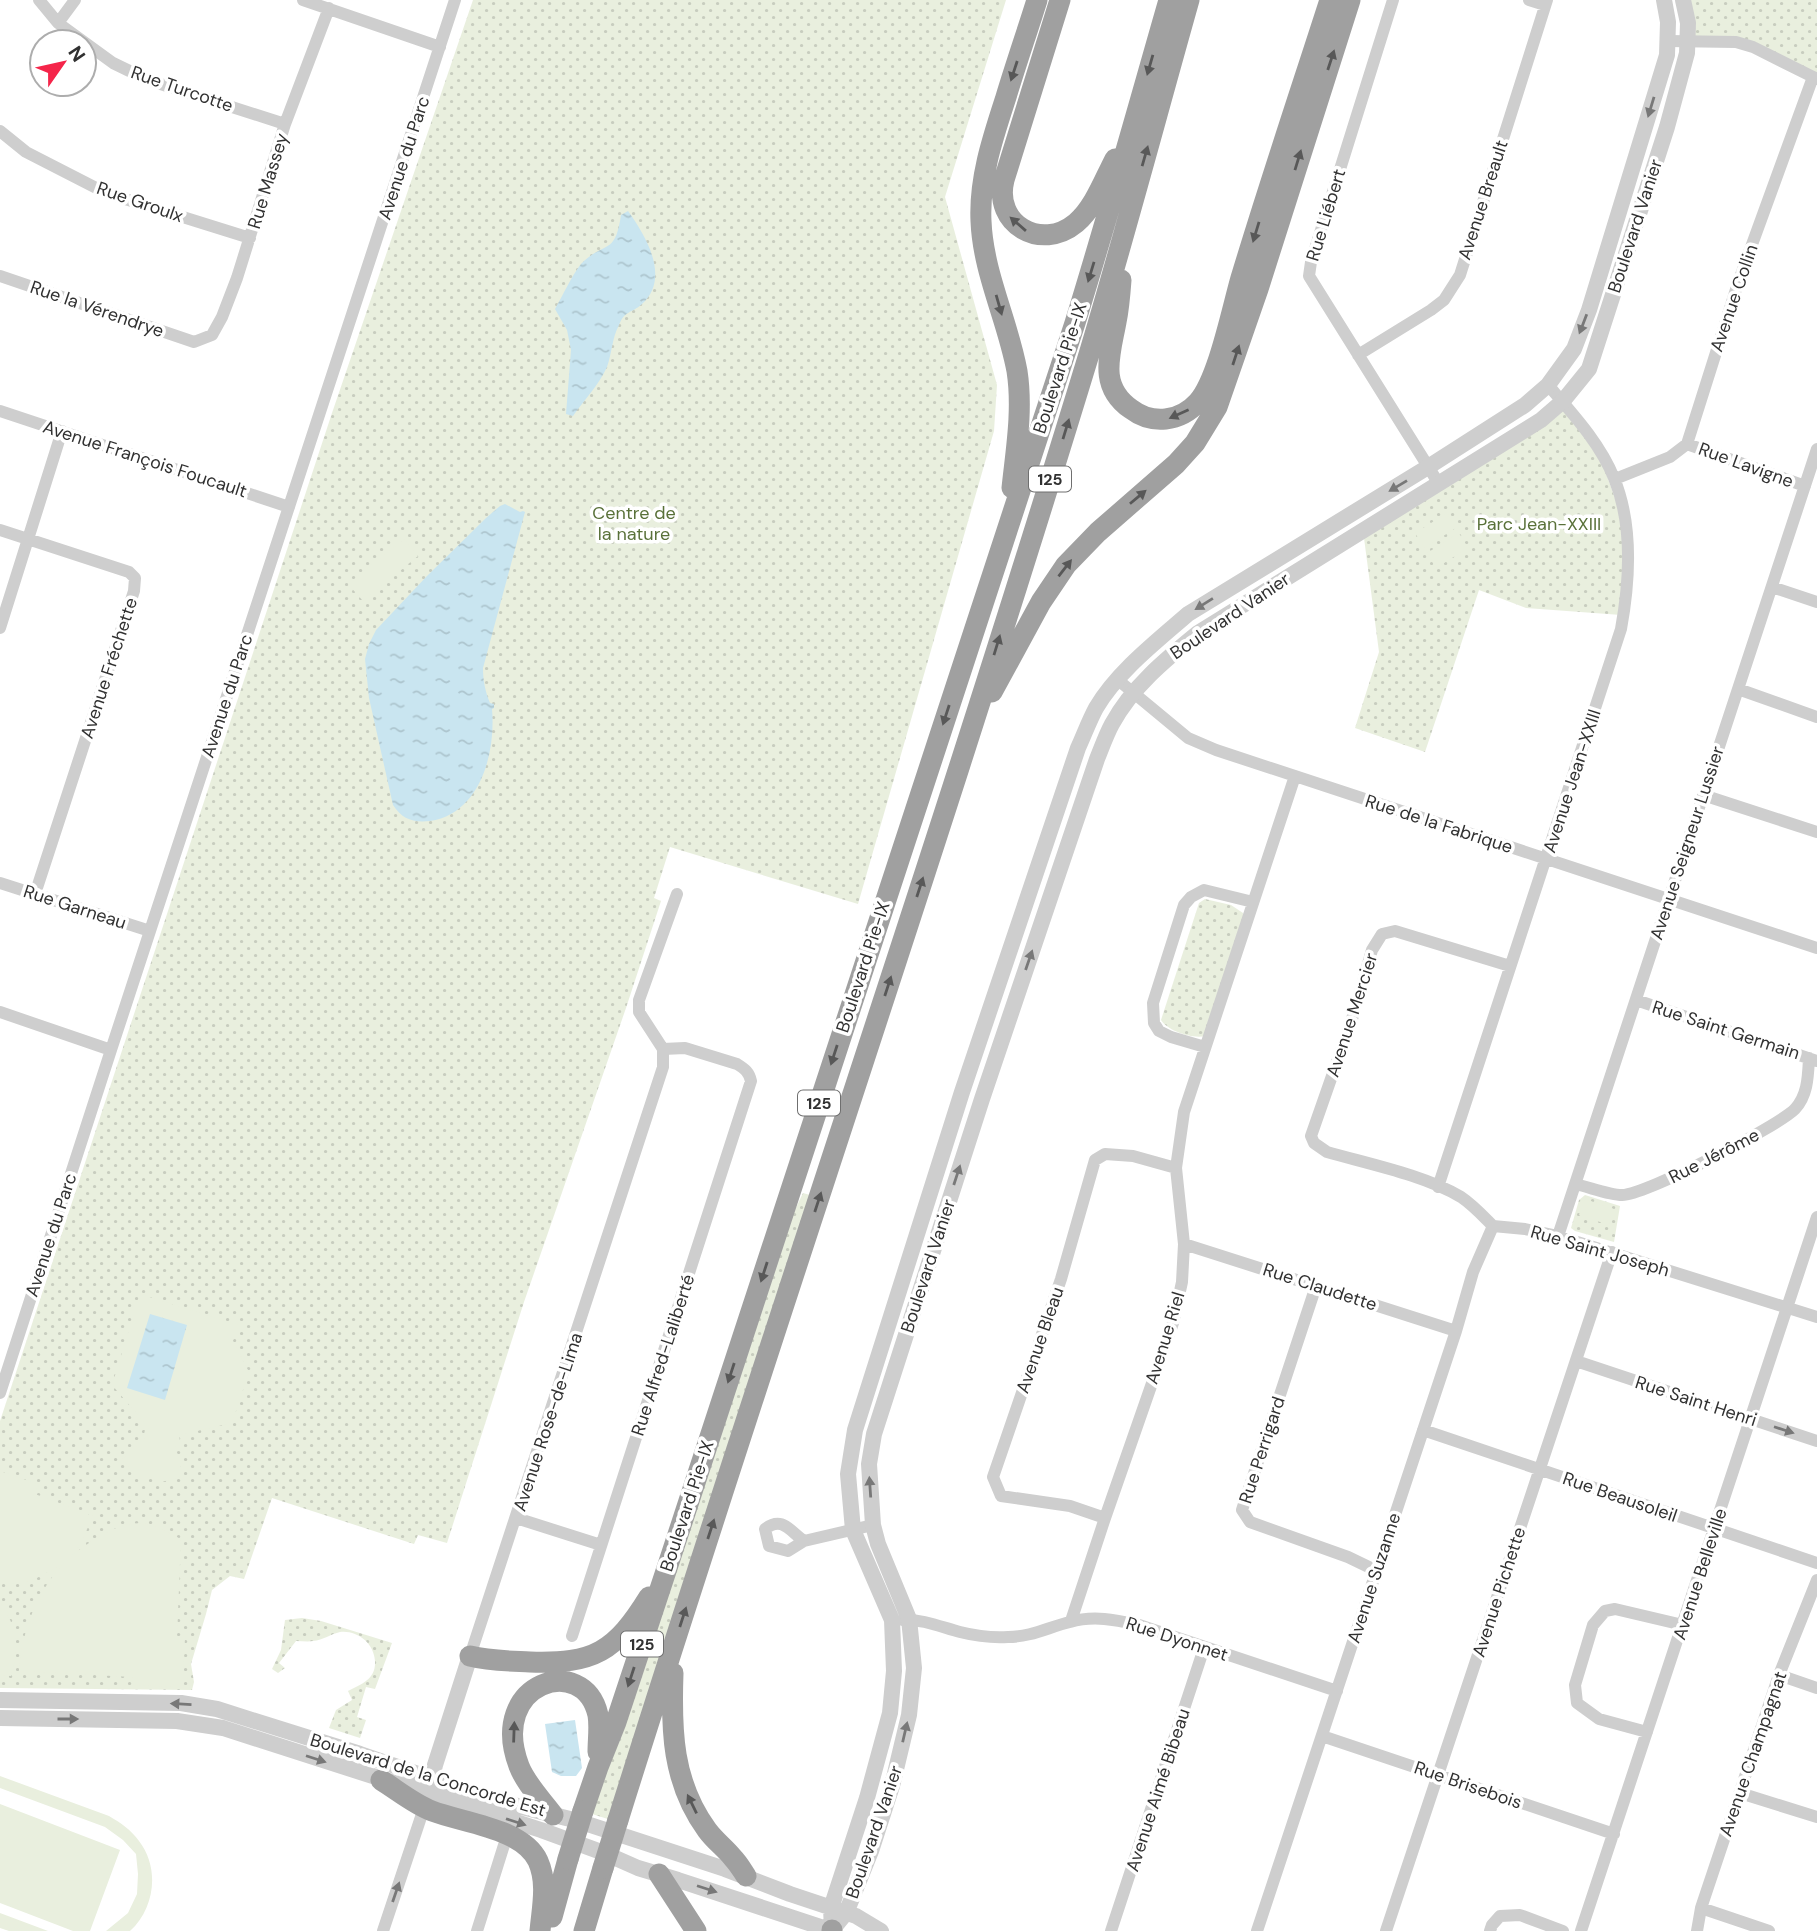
<svg xmlns="http://www.w3.org/2000/svg" width="1817" height="1931" font-family="'DM Sans',sans-serif">
	<style>
		.grass { fill: url(#grass-dots) }
		.pitch { fill: #e9efde }
		.water { fill: url(#water-ripples) }
		.lines { fill: none; stroke-linecap: round; stroke-linejoin: round }
		.minor { stroke: #cecece; stroke-width: 12 }
		.tertiary { stroke: #cecece; stroke-width: 16 }
		.trunk { stroke: #a0a0a0; stroke-width: 21 }
		.trunk-bridge { stroke: #a0a0a0; stroke-width: 21 }
		.oneway { fill: #585858 }
		.oneway2 { fill: #787878 }
		.labels { text-anchor: middle; dominant-baseline: central; stroke-width: 7; stroke-linejoin: round; paint-order: stroke }
		.shield { fill: #fff; stroke: #6f6f6f; stroke-width: 2 }
		.shield-label { font-size: 16px; font-weight: bold; fill: #313131 }
		.street-label { font-size: 18px; fill: #313131; stroke: #fff }
		.park-label { font-size: 18px; fill: #597139; stroke: #fff }
	</style>
	<defs>
		<pattern id="grass-dots" width="8" height="8" patternUnits="userSpaceOnUse" patternTransform="scale(1.75)"><rect width="8" height="8" fill="#e9efde"/><path d="M2 2h.1M6 6h.1" fill="none" stroke="#c8cdbf" stroke-width="1.8" stroke-linecap="round"/></pattern>
		<pattern id="water-ripples" width="26" height="14" patternUnits="userSpaceOnUse" patternTransform="scale(1.75)"><rect width="26" height="14" fill="#c9e5f0"/><path d="M2 4q2-2 4 0t4 0M15 11q2-2 4 0t4 0" fill="none" stroke="#adc5ce"/></pattern>
	</defs>
	<rect width="100%" height="100%" fill="#fff"/>
	<path class="grass" d="M473,0H1006L945,197L997,385L994,431L858,904L670,847L654,898L661,901L626,1008L524,1302L447,1543L418,1535L414,1544L272,1498L244,1579L230,1576L212,1590L206,1614L191,1664L194,1682L192,1690L0,1688V1421L332,413Z
		M1683,0H1817V77L1743,41L1690,43Z
		M1565,407L1596,446L1627,531L1621,615L1526,608L1479,590L1425,752L1355,728L1379,652L1364,538Z
		M1205,899L1231,905L1243,913L1245,920L1205,1036C1192,1039 1168,1031 1161,1020L1199,903Z
		M803,1193L810,1195L611,1820L592,1814L791,1218Z
		M1585,1195L1620,1206L1614,1242L1575,1231L1571,1228L1579,1200Z
		M302,1618L321,1621L392,1643L375,1689L366,1687L357,1717L366,1720L360,1738L329,1728L336,1710L352,1700L348,1691C362,1684 376,1679 375,1661C374,1643 357,1630 340,1632C331,1634 323,1640 313,1641C308,1642 302,1641 296,1641L279,1663L285,1668L278,1673L272,1669L281,1650L285,1620Z"/>
	<path class="pitch" d="M1447,513L1456,528L1424,548L1415,533Z
		M1459,533L1468,548L1436,568L1427,553Z
		M404,539L418,556L363,601L348,584Z
		M1585,1199L1614,1209L1609,1225L1579,1215Z
		M140,1294L238,1325L233,1341L249,1372L232,1423L179,1435L180,1442L175,1444L183,1477L161,1482L134,1473L122,1459L148,1436L144,1432L149,1428L112,1385Z
		M0,1471L38,1484L35,1494L93,1516L80,1545L72,1555C92,1541 120,1519 146,1524C158,1526 170,1534 181,1539L177,1637H185L183,1682L177,1687L133,1685L132,1677L19,1671C22,1632 36,1592 64,1563C42,1576 28,1585 0,1584Z
		M0,1603C18,1628 20,1647 11,1676L0,1675Z
		M0,1776L109,1816C121,1823 131,1830 139,1841C160,1868 155,1908 130,1931H106L128,1913L137,1894L138,1874L136,1854L123,1840L105,1827L0,1788Z
		M0,1804L120,1850L90,1931H73L0,1903Z
		M0,1913L48,1931H9L0,1928Z"/>
	<path class="water" d="M628,211C646,236 671,278 642,304C631,314 625,310 619,325C612,338 612,353 607,367C599,385 584,400 573,416L566,414L571,350L567,330L555,309C563,295 571,277 581,264C604,240 615,257 621,215Z
		M505,504L520,512L523,511L525,512L483,668C483,680 485,691 490,703L494,704V708L492,709C496,753 480,814 430,821C413,823 402,819 393,805L369,698L365,659L369,644L376,630L427,576L486,518L500,506Z
		M150,1314L187,1325L165,1400L127,1388Z
		M575,1720L582,1768L576,1776H561L552,1772L545,1724Z"/>
	<g class="lines">
		<path class="minor" d="M39,0L58,23L113,63L148,80L285,124
			M303,0L440,47
			M1393,0L1311,262L1309,276L1439,484
			M1529,0L1545,5
			M58,23L75,0
			M1668,41L1736,42L1753,47L1817,79
			M0,131L26,152L106,193L250,238
			M0,276L194,342L212,335L222,317L237,278L285,124L329,8
			M1358,355L1431,310L1444,300L1460,275L1547,0
			M0,411L289,507
			M1687,444L1805,486
			M1615,479L1670,457L1687,444L1738,283L1813,77
			M0,530L129,572L135,578L134,591L35,894
			M1772,587L1817,602
			M0,628L62,431
			M1118,680L1188,738L1216,750L1817,948
			M1738,689L1817,717
			M1703,795L1817,832
			M0,883L150,931
			M1510,966L1395,931L1382,934L1372,950L1354,1013L1311,1136L1314,1143L1327,1152C1369,1164 1424,1175 1461,1197C1473,1205 1483,1216 1493,1226L1525,1229L1558,1236L1817,1317
			M1636,1000L1817,1061
			M0,1012L111,1050
			M1205,1047L1171,1037L1159,1031L1154,1023L1153,1003L1184,905L1191,897L1204,890L1253,902
			M663,1049L639,1012V1000L677,894
			M1575,1184C1589,1187 1609,1195 1622,1195C1647,1194 1777,1127 1795,1109C1808,1095 1808,1076 1809,1058
			M1438,1187L1621,629C1630,580 1633,524 1614,478C1600,443 1572,413 1548,385
			M1558,1236L1817,449
			M1184,1244L1456,1331
			M1316,1286L1242,1510L1250,1522L1348,1557L1377,1571
			M1576,1361L1817,1441
			M0,1393L111,1050L455,0
			M1423,1430L1817,1563
			M516,1518L601,1545
			M1105,1518L1070,1506L1001,1496L993,1477L1061,1279L1095,1160L1105,1154L1133,1156L1176,1168
			M804,1541C789,1530 782,1516 765,1529L769,1546L788,1551L804,1541L873,1525
			M903,1620C923,1619 941,1627 960,1632C976,1636 992,1638 1008,1637C1031,1637 1049,1627 1070,1622C1094,1615 1116,1620 1139,1625L1337,1691
			M1071,1621L1105,1518L1173,1323L1182,1282L1184,1244L1176,1168L1184,1112L1295,776
			M572,1636L751,1081C749,1072 745,1069 737,1064L685,1048L663,1049
			M470,1656L663,1067V1049
			M1779,1675L1817,1688
			M1647,1732L1599,1719L1577,1703L1575,1685L1593,1625L1605,1611L1615,1609L1683,1625
			M1322,1736L1614,1834
			M1740,1793L1817,1817
			M1701,1908L1769,1931
			M383,1931L426,1802
			M477,1931L504,1845
			M1111,1931L1204,1648
			M1257,1931L1456,1331L1473,1272L1493,1226
			M1386,1931L1612,1252
			M1490,1931L1492,1925L1500,1916L1520,1915L1563,1931
			M1581,1931L1817,1217
			M1697,1931L1701,1908L1779,1675L1817,1580"/>
		<path class="tertiary" d="M0,1700L181,1703L217,1709L360,1754L494,1800L578,1821L725,1869L790,1894L856,1916L881,1931
			M0,1718L177,1721L223,1728L541,1830L604,1853L638,1868L678,1880L833,1931
			M430,1788L435,1765L470,1656
			M832,1930L846,1913L871,1851L892,1786L909,1715L914,1668L909,1619L878,1544L873,1525L869,1464L874,1434L982,1099L1097,759C1102,747 1106,735 1112,724C1132,687 1166,659 1198,633L1541,420L1563,401L1589,369L1667,127L1687,53L1688,23L1683,0
			M832,1930L831,1908L867,1798L890,1713L894,1671L892,1620L853,1530L848,1474L855,1430L962,1092L1078,748C1084,735 1089,721 1096,708C1117,672 1157,641 1188,614L1428,467L1525,405L1548,385L1574,349L1589,310L1667,55L1668,22L1664,0"/>
		<path class="trunk" d="M1060,0L1004,180C993,224 1041,252 1076,223C1094,208 1104,180 1115,159
			M1121,280C1120,294 1119,308 1116,322C1110,355 1098,386 1131,409C1152,425 1180,422 1198,402C1218,380 1232,309 1241,278C1269,185 1300,93 1330,0
			M1012,488C1016,450 1023,410 1017,371C1008,321 983,273 981,221C979,178 993,137 1006,97C1016,64 1027,32 1037,0
			M992,692L1041,602L1066,565L1098,532L1176,464L1195,443L1217,407L1258,289L1350,0
			M470,1656C490,1661 510,1661 530,1662C594,1664 615,1652 649,1597
			M673,1673C671,1730 672,1782 707,1830C715,1841 725,1848 733,1858C738,1863 742,1870 746,1876
			M381,1780C397,1790 414,1804 432,1811C463,1823 523,1828 538,1861C548,1883 542,1908 540,1931
			M583,1811L598,1767L616,1722L668,1565L1075,323C1108,216 1138,108 1169,0
			M553,1815C541,1799 526,1784 519,1766C487,1682 584,1652 598,1715C600,1726 598,1740 598,1752
			M618,1820C772,1329 940,843 1090,351C1125,234 1156,117 1189,0
			M659,1874L696,1931
			M552,1917L568,1859
			M584,1931L603,1868
			M832,1931V1930"/>
		<path class="trunk-bridge" d="M568,1859L583,1811
			M603,1868L618,1820"/>
	</g>
	<defs><path id="oneway-solid" d="M-6-.8H1V-3.2L6.5 0L1 3.2V.8H-6Z" transform="scale(1.75)"/></defs>
	<g class="oneway">
		<use href="#oneway-solid" transform="translate(1331 60) rotate(-72)"/>
		<use href="#oneway-solid" transform="translate(1150 65) rotate(106)"/>
		<use href="#oneway-solid" transform="translate(1014 71) rotate(108)"/>
		<use href="#oneway-solid" transform="translate(1145 156) rotate(-74)"/>
		<use href="#oneway-solid" transform="translate(1298 160) rotate(-73)"/>
		<use href="#oneway-solid" transform="translate(1018 224) rotate(-139)"/>
		<use href="#oneway-solid" transform="translate(1256 232) rotate(107)"/>
		<use href="#oneway-solid" transform="translate(1091 272) rotate(107)"/>
		<use href="#oneway-solid" transform="translate(999 305) rotate(74)"/>
		<use href="#oneway-solid" transform="translate(1236 355) rotate(-72)"/>
		<use href="#oneway-solid" transform="translate(1179 414) rotate(156)"/>
		<use href="#oneway-solid" transform="translate(1066 429) rotate(-73)"/>
		<use href="#oneway-solid" transform="translate(1138 497) rotate(-40)"/>
		<use href="#oneway-solid" transform="translate(1065 568) rotate(-52)"/>
		<use href="#oneway-solid" transform="translate(997 645) rotate(-73)"/>
		<use href="#oneway-solid" transform="translate(946 715) rotate(108)"/>
		<use href="#oneway-solid" transform="translate(920 887) rotate(-72)"/>
		<use href="#oneway-solid" transform="translate(888 986) rotate(-72)"/>
		<use href="#oneway-solid" transform="translate(834 1055) rotate(108)"/>
		<use href="#oneway-solid" transform="translate(818 1202) rotate(-72)"/>
		<use href="#oneway-solid" transform="translate(764 1272) rotate(108)"/>
		<use href="#oneway-solid" transform="translate(731 1373) rotate(108)"/>
		<use href="#oneway-solid" transform="translate(711 1529) rotate(-72)"/>
		<use href="#oneway-solid" transform="translate(683 1617) rotate(-72)"/>
		<use href="#oneway-solid" transform="translate(631 1677) rotate(108)"/>
		<use href="#oneway-solid" transform="translate(514 1732) rotate(-88)"/>
		<use href="#oneway-solid" transform="translate(692 1804) rotate(-116)"/>
	</g>
	<g class="oneway2">
		<use href="#oneway-solid" transform="translate(1651 107) rotate(107)"/>
		<use href="#oneway-solid" transform="translate(1583 324) rotate(111)"/>
		<use href="#oneway-solid" transform="translate(1398 486) rotate(149)"/>
		<use href="#oneway-solid" transform="translate(1204 604) rotate(148)"/>
		<use href="#oneway-solid" transform="translate(1029 960) rotate(-71)"/>
		<use href="#oneway-solid" transform="translate(957 1175) rotate(-72)"/>
		<use href="#oneway-solid" transform="translate(1784 1430) rotate(18)"/>
		<use href="#oneway-solid" transform="translate(870 1487) rotate(-94)"/>
		<use href="#oneway-solid" transform="translate(181 1704) rotate(-177)"/>
		<use href="#oneway-solid" transform="translate(68 1719)"/>
		<use href="#oneway-solid" transform="translate(905 1732) rotate(-77)"/>
		<use href="#oneway-solid" transform="translate(316 1759) rotate(18)"/>
		<use href="#oneway-solid" transform="translate(516 1822) rotate(18)"/>
		<use href="#oneway-solid" transform="translate(707 1889) rotate(18)"/>
		<use href="#oneway-solid" transform="translate(396 1892) rotate(-71)"/>
	</g>
	<g class="labels">
		<g class="shield">
			<rect x="1029" y="466.5" width="42" height="25" rx="5"/>
			<rect x="798" y="1090.5" width="42" height="25" rx="5"/>
			<rect x="621" y="1631.5" width="42" height="25" rx="5"/>
		</g>
		<g class="shield-label">
			<text x="1050" y="479">125</text>
			<text x="819" y="1103">125</text>
			<text x="642" y="1644">125</text>
		</g>
		<g class="street-label">
			<text transform="translate(182 89) rotate(19)">Rue Turcotte</text>
			<text transform="translate(404 158) rotate(-72)">Avenue du Parc</text>
			<text transform="translate(268 181) rotate(-73)">Rue Massey</text>
			<text transform="translate(1483 200) rotate(-72)">Avenue Breault</text>
			<text transform="translate(140 202) rotate(19)">Rue Groulx</text>
			<text transform="translate(1326 215) rotate(-73)">Rue Liébert</text>
			<text transform="translate(1635 226) rotate(-72)">Boulevard Vanier</text>
			<text transform="translate(1734 298) rotate(-71)">Avenue Collin</text>
			<text transform="translate(97 309) rotate(19)">Rue la Vérendrye</text>
			<text transform="translate(1060 368) rotate(-72)">Boulevard Pie-IX</text>
			<text transform="translate(145 459) rotate(18)">Avenue François Foucault</text>
			<text transform="translate(1746 465) rotate(20)">Rue Lavigne</text>
			<text transform="translate(1230 616) rotate(-34)">Boulevard Vanier</text>
			<text transform="translate(109 668) rotate(-72)">Avenue Fréchette</text>
			<text transform="translate(227 696) rotate(-72)">Avenue du Parc</text>
			<text transform="translate(1572 781) rotate(-72)">Avenue Jean-XXIII</text>
			<text transform="translate(1439 824) rotate(18)">Rue de la Fabrique</text>
			<text transform="translate(1687 843) rotate(-72)">Avenue Seigneur Lussier</text>
			<text transform="translate(75 907) rotate(18)">Rue Garneau</text>
			<text transform="translate(863 967) rotate(-72)">Boulevard Pie-IX</text>
			<text transform="translate(1352 1015) rotate(-72)">Avenue Mercier</text>
			<text transform="translate(1726 1030) rotate(18)">Rue Saint Germain</text>
			<text transform="translate(1714 1156) rotate(-27)">Rue Jérôme</text>
			<text transform="translate(51 1235) rotate(-72)">Avenue du Parc</text>
			<text transform="translate(1600 1251) rotate(16)">Rue Saint Joseph</text>
			<text transform="translate(928 1266) rotate(-72)">Boulevard Vanier</text>
			<text transform="translate(1320 1287) rotate(18)">Rue Claudette</text>
			<text transform="translate(1165 1338) rotate(-73)">Avenue Riel</text>
			<text transform="translate(1040 1340) rotate(-71)">Avenue Bleau</text>
			<text transform="translate(663 1355) rotate(-72)">Rue Alfred-Laliberté</text>
			<text transform="translate(1696 1401) rotate(18)">Rue Saint Henri</text>
			<text transform="translate(548 1422) rotate(-72)">Avenue Rose-de-Lima</text>
			<text transform="translate(1262 1450) rotate(-72)">Rue Perrigard</text>
			<text transform="translate(1620 1497) rotate(19)">Rue Beausoleil</text>
			<text transform="translate(687 1506) rotate(-72)">Boulevard Pie-IX</text>
			<text transform="translate(1700 1574) rotate(-72)">Avenue Belleville</text>
			<text transform="translate(1374 1578) rotate(-72)">Avenue Suzanne</text>
			<text transform="translate(1499 1592) rotate(-72)">Avenue Pichette</text>
			<text transform="translate(1177 1639) rotate(18)">Rue Dyonnet</text>
			<text transform="translate(1753 1754) rotate(-71)">Avenue Champagnat</text>
			<text transform="translate(428 1775) rotate(17)">Boulevard de la Concorde Est</text>
			<text transform="translate(1468 1785) rotate(19)">Rue Brisebois</text>
			<text transform="translate(1158 1790) rotate(-72)">Avenue Aimé Bibeau</text>
			<text transform="translate(874 1832) rotate(-71)">Boulevard Vanier</text>
		</g>
		<g class="park-label">
			<text x="634" y="513">Centre de<tspan x="634" dy="21">la nature</tspan></text>
			<text x="1539" y="524">Parc Jean-XXIII</text>
		</g>
	</g>
	<g transform="translate(63 63) rotate(56)"><circle r="33" fill="#ffffff" stroke="#adadad" stroke-width="2"/>
	<path d="M0-5L12 26L0 18L-12 26Z" fill="#f5254a"/>
	<text y="-10" font-size="19" font-weight="bold" text-anchor="middle" fill="#313131">N</text>
	</g>
</svg>
